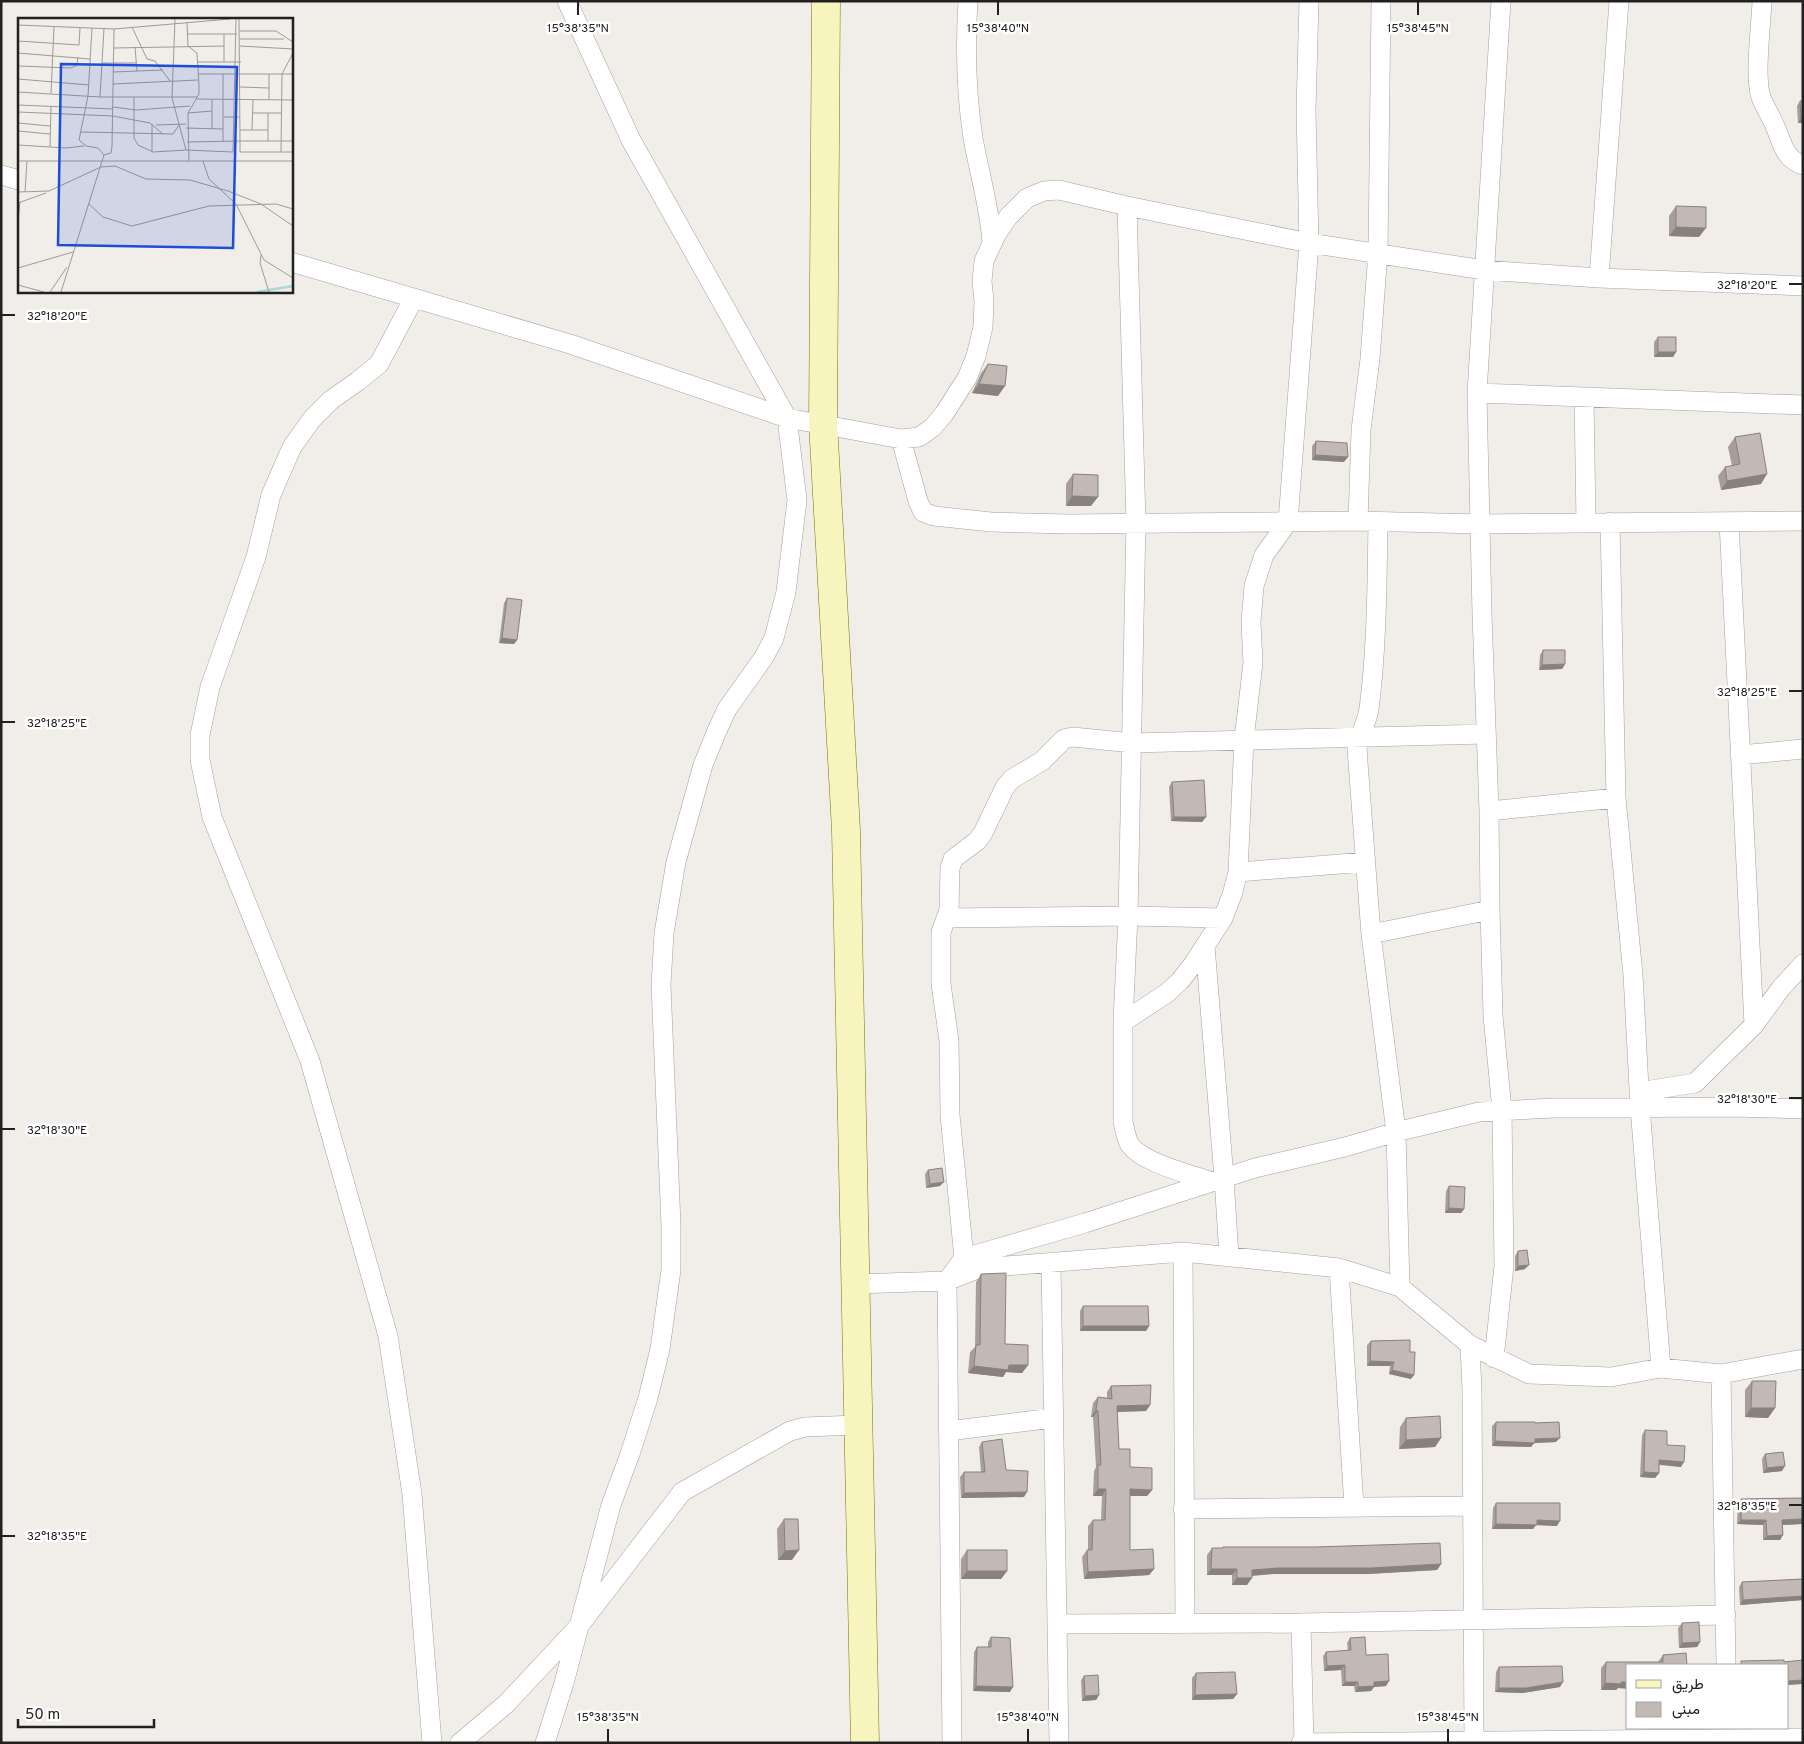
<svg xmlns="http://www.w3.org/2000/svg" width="1804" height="1744" font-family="Overpass,Vazirmatn,sans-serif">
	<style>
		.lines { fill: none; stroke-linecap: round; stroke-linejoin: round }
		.street-casing { stroke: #a2a2a2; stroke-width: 20 }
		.secondary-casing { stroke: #787608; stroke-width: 29 }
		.street { stroke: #fff; stroke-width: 19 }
		.secondary { stroke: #f8f4be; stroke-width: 28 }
		.wall { fill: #a79e9b }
		.shaded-wall { fill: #88817e }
		.building { fill: #c2b8b4; stroke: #88817e }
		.ticks { fill: none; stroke: #212121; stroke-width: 2 }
		.inset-river { fill: none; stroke: #a9d8dd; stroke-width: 2.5 }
		.inset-road { fill: none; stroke: #9e9b98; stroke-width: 1 }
		.view { fill: #1d4ed8; fill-opacity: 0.15; stroke: #1d4ed8; stroke-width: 2.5 }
		.inset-edge { fill: none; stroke: #212121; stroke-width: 2.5 }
		.ticks-label { font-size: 12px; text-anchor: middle; fill: #212121; stroke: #fff; stroke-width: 5; stroke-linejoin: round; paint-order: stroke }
	</style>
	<rect width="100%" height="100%" fill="#f1ede8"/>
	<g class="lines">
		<defs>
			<path id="street" d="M968,1C965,48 966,92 973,138C979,173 990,208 992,243
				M1762,1C1761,27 1755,70 1760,94C1763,105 1771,116 1775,126C1782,142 1784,159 1803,165
				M1,175L19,180
				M1127,206L1136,522L1128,916L1123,1022V1122C1125,1130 1126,1138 1130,1145C1143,1163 1190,1174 1212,1182
				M291,262L570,344L787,418L901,439L919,437L932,428L944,414L967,378L976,356L983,327L984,301L982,281L984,261L996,235L1008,217L1027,198L1044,191L1059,190L1127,206L1309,243L1484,270L1599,278L1803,286
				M1599,278L1619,1
				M414,298L379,364L358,381L331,400L312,419L292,447L271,495L256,557L210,687L200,735V760L212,817L310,1061L388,1336L412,1494L432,1743
				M1477,393L1803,405
				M1584,397L1586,523
				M901,439L918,501L923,512L934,516L991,522L1069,524L1358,521L1480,524L1803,521
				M1358,521L1361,430L1370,359L1378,252L1381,1
				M1378,522C1377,584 1377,647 1369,709C1367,723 1359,735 1357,749L1371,934L1396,1132L1400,1287
				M1610,522L1616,798L1633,975L1640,1107L1661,1368
				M1729,522L1754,1025
				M1740,755L1803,749
				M1489,811L1616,798
				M1238,872L1366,862
				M946,918L1128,916L1223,918
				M1371,934L1490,910
				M1205,946L1224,1178L1229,1257
				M1123,1022L1167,993L1180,981L1194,963L1223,918L1232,895L1238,872L1244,739L1253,663L1251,622L1254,586L1264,555L1288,522L1309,243L1306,111L1309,1
				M1639,1092L1695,1083L1754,1025L1781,988L1803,964
				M1183,1252L1185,1624
				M964,1258L950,1115L949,1041L941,984V932L949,910L950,868L953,859L977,841L983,833L1005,787L1012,779L1042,761L1064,739L1073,737L1132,743L1486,734
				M1051,1263L1059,1743
				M1339,1268L1354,1507
				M855,1284L947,1281L980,1268L1183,1252L1339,1268L1400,1287L1470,1345L1529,1374L1611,1377L1661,1368L1721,1374L1803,1359
				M1470,1345L1472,1390L1474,1743
				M1494,1358L1504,1266L1502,1110L1493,1016L1490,910L1489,811L1482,613L1477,393L1501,1
				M1721,1374L1726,1665
				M948,1431L1053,1418
				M1183,1509L1472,1506
				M1301,1623L1304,1743
				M1057,1624L1301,1623L1726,1615
				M460,1743L506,1704L579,1626L682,1492L790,1431L805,1427L858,1425
				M545,1743L564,1683L611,1505L630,1454L648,1398L660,1349L666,1306L671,1270V1225L661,985L664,933L676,862L703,765L716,733L727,709L764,657L774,638L786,592L797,500L787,418L631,140L567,1
				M952,1743L947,1281L964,1258L1085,1223L1255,1168L1345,1147L1396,1132L1479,1112L1554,1108L1733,1107L1803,1109
				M1301,1743L1803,1738"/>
			<path id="secondary" d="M826,1L823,423L846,830L865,1743"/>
		</defs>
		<use href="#street" class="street-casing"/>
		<use href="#secondary" class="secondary-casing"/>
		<use href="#street" class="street"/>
		<use href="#secondary" class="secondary"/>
	</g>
	<path class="wall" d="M1800,101H1803V123H1798L1797,106Z
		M1676,206L1699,237L1669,236V216Z
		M1658,337L1676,352L1673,357H1654V342Z
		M988,364L998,396L972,393L981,373Z
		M1735,437L1761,484L1721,490L1718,476L1725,467L1732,466L1728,447Z
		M1316,441L1344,462L1312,460V446Z
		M1073,474L1091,506H1066V484Z
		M507,598L517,640L514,644L499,643L504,603Z
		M1543,650L1565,664L1562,669L1539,670L1540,655Z
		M1172,782L1206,817L1202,822L1171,821L1169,787Z
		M928,1170L940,1186L926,1188L925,1174Z
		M1449,1186L1464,1209L1461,1213H1445L1446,1191Z
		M1518,1251L1525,1269L1515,1271V1256Z
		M981,1274L1005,1344L1028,1365L1022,1373L1006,1372L1003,1377L968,1373L970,1352L975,1347L976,1282Z
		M1083,1306L1149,1326L1146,1331H1080V1311Z
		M1371,1341L1411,1379L1389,1374L1390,1366H1367V1345Z
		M1752,1381L1775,1408L1768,1418L1745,1417V1390Z
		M1111,1386L1150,1405L1146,1411L1117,1412L1119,1449L1130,1467L1152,1490L1147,1496H1130V1550L1154,1569L1149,1575L1084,1579L1082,1557L1087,1550H1088V1526L1093,1520H1101L1102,1496H1093L1094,1471L1096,1467L1093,1417H1091L1093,1403L1098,1397L1107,1398V1392Z
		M1406,1418L1441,1438L1435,1447L1399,1449L1400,1427Z
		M1496,1422L1535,1423L1556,1442L1534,1443L1531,1447L1492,1446V1426Z
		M1645,1430L1667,1445L1681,1467L1659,1465V1473L1655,1478L1640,1477L1642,1435Z
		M982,1442L1006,1470L1024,1497L961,1498L960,1477L964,1472H981L979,1447Z
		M1765,1454L1782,1471L1763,1473L1762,1459Z
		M1803,1498V1524L1783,1525V1535L1780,1540H1763V1525L1737,1524L1738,1504L1741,1499Z
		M1496,1503L1557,1526L1536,1525L1533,1529H1492L1493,1508Z
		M784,1519L792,1560H778L777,1529Z
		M1223,1547L1441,1564L1437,1570L1367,1574H1273L1252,1576L1247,1585H1232V1575H1207V1555L1212,1548H1222Z
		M967,1550L1007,1571L1001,1579H961V1559Z
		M1803,1579V1600L1740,1605L1739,1587L1742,1582Z
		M1682,1623L1700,1642L1697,1647L1679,1648L1678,1628Z
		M991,1637L1010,1692L973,1691L974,1652L977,1647H988V1642Z
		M1350,1638L1366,1655L1389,1681L1386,1686L1374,1687L1371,1691L1355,1692L1354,1686H1342L1341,1670L1324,1671L1323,1656L1326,1652L1348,1651L1347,1643Z
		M1686,1653L1618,1688L1616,1690H1601V1668L1606,1662H1658L1663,1655Z
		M1499,1667L1560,1687L1523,1693L1495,1692L1496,1672Z
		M1196,1673L1237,1694L1233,1699L1192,1700V1678Z
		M1084,1676L1099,1695L1096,1700L1082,1701L1081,1680Z"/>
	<path class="shaded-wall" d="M1801,118H1803V123H1798Z
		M1676,227L1706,228L1699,237L1669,236Z
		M1658,352H1676L1673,357H1654Z
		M979,384L1005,386L998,396L972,393Z
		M1315,455L1348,457L1344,462L1312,460Z
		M1767,474L1761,484L1721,490L1727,481Z
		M1072,496L1098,497L1091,506H1066Z
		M502,638L517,640L514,644L499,643Z
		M1565,664L1562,669L1539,670L1542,665Z
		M1174,817H1206L1202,822L1171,821Z
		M944,1182L940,1186L926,1188L930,1184Z
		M1449,1208L1464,1209L1461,1213H1445Z
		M1529,1265L1525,1269L1515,1271L1518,1266Z
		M1083,1326H1149L1146,1331H1080Z
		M1370,1361L1394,1362L1390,1366H1367Z
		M1009,1365H1028L1022,1373L1006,1372L1003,1377L968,1373L974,1366Z
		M1392,1370L1414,1375L1411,1379L1389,1374Z
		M1150,1405L1146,1411L1112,1412L1117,1406Z
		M1751,1408H1775L1768,1418L1745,1417Z
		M1096,1410L1098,1411L1093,1417H1091Z
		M1441,1438L1435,1447L1399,1449L1406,1440Z
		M1560,1438L1556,1442L1534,1443L1531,1447L1492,1446L1495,1441Z
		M1659,1460L1684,1462L1681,1467L1656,1464Z
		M1785,1466L1782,1471L1763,1473L1767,1468Z
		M1644,1472L1659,1473L1655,1478L1640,1477Z
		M1098,1489H1106L1102,1496H1093Z
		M1130,1489L1152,1490L1147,1496H1126Z
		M1027,1492L1024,1497L961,1498L964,1493Z
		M1803,1519V1524L1779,1525L1782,1520Z
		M1537,1520L1560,1521L1557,1526L1536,1525L1533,1529H1492L1496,1524Z
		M1741,1520H1766L1763,1525L1737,1524Z
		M1783,1535L1780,1540H1763L1767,1536Z
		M799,1550L792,1560H778L785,1551Z
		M1441,1564L1437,1570L1367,1574H1273L1247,1576L1252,1570L1278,1568Z
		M1154,1569L1149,1575L1084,1579L1088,1572Z
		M1211,1569H1237L1232,1575H1207Z
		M967,1571H1007L1001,1579H961Z
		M1237,1578H1252L1247,1585H1232Z
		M1803,1596V1600L1740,1605L1743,1600Z
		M1700,1642L1697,1647L1679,1648L1682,1643Z
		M1345,1665L1341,1670L1324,1671L1327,1666Z
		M1803,1680V1684L1788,1685V1681Z
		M1389,1681L1386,1686L1374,1687L1371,1691L1355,1692L1358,1687L1374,1682Z
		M1345,1682H1358L1354,1686H1342Z
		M1563,1682L1560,1687L1523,1693L1495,1692L1499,1688Z
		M1621,1682H1628V1689L1618,1688L1616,1690H1601L1605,1683Z
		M976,1686L1013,1687L1010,1692L973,1691Z
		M1237,1694L1233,1699L1192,1700L1195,1695Z
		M1099,1695L1096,1700L1082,1701L1085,1696Z"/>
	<path class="building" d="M1800,101H1803V118H1801Z
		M1676,206L1706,207V228L1676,227Z
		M1658,337H1676V352H1658Z
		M988,364L1007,366L1005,386L979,384Z
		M1760,433L1767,474L1727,481L1725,467L1740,464L1735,437Z
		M1316,441L1347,443L1348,457L1315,455Z
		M1073,474L1098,475V497L1072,496Z
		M507,598L522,600L517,640L502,638Z
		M1543,650H1565V664L1542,665Z
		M1204,780L1206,817H1174L1172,782Z
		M942,1168L944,1182L930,1184L928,1170Z
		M1449,1186L1465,1187L1464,1209L1449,1208Z
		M1527,1250L1529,1265L1518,1266V1251Z
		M1006,1273L1005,1344L1028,1345V1365H1009L1008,1370L974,1366L976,1345H980L981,1274Z
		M1083,1306H1148L1149,1326H1083Z
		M1410,1340V1352H1415L1414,1375L1392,1370L1394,1362L1370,1361L1371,1341Z
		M1752,1381H1776L1775,1408H1751Z
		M1151,1385L1150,1405L1117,1406L1119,1449H1130V1467L1152,1468V1490L1130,1489V1550L1153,1549L1154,1569L1088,1572L1087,1550H1092L1093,1520H1105L1106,1489H1098V1465H1101L1098,1411L1096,1410L1098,1397L1112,1399L1111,1386Z
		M1440,1416L1441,1438L1406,1440V1418Z
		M1496,1422H1535V1423L1559,1422L1560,1438L1535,1439V1443L1495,1441Z
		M1645,1430L1667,1431V1445L1685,1446L1684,1462L1659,1460V1473L1644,1472Z
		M1002,1439L1006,1470L1028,1471L1027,1492L964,1493V1472H985L982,1442Z
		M1783,1452L1785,1466L1767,1468L1765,1454Z
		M1803,1498V1519L1782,1520L1783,1535L1767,1536L1766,1520H1741V1499Z
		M1496,1503H1560V1521L1537,1520V1525L1496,1524Z
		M784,1519H798L799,1550L785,1551Z
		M1440,1543L1441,1564L1371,1568H1278L1252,1570V1578H1237V1569H1211L1212,1548H1223V1547H1315Z
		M967,1550H1007V1571H967Z
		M1803,1579V1596L1743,1600L1742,1582Z
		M1699,1622L1700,1642L1682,1643V1623Z
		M991,1637L1010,1638L1013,1687L976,1686L977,1647H991Z
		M1365,1637L1366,1655L1388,1654L1389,1681L1374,1682V1686L1358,1687V1682H1345V1665L1327,1666L1326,1652L1351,1650L1350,1638Z
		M1686,1653L1687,1665H1628V1682H1621V1684L1605,1683L1606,1662H1663V1655Z
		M1784,1660V1662L1803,1660V1680L1788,1681V1665H1741V1661Z
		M1562,1666L1563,1682L1526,1688H1499V1667Z
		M1235,1672L1237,1694L1195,1695L1196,1673Z
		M1098,1675L1099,1695L1085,1696L1084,1676Z"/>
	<path class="ticks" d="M578,2V15M998,2V15M1418,2V15M1789,284H1802M2,315H15M1789,691H1802M2,722H15M1789,1098H1802M2,1129H15M1789,1505H1802M2,1536H15M608,1729V1742M1028,1729V1742M1448,1729V1742"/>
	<g transform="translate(18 18)">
		<rect width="275" height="275" fill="#f1ede8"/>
		<path class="inset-river" d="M239,274L275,268"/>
		<path class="inset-road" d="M157,1L154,80L168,132L215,134L218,1M221,1L222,123H275M169,4L170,28L179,35L181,67V76L170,95L171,143M0,7L96,11L212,1M114,9L129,41L137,43L152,63M222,13H258L275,24M169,16H219M222,21H266M0,23L61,27L62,10M222,28L275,31M117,29L119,53M96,30L206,28M0,35L72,41M179,44H223M206,44V16M84,45H118M0,48L53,50L59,47L60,39M95,54L145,52M181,56H275M251,56V82M0,61L71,67M95,66L180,62M222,69L251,70M0,74L82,79H179M33,75L36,9M82,79L86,10M116,79V120L120,127L135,134L168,132M178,81L275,82M0,87L95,91M95,89L118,92L172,88M0,94L95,98L132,105L145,116M170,95L194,93M234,95H263M250,95V123M206,99H222M0,105L32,108M138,107L168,106M168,110L205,111M194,111V82M275,111V85M222,112H250M234,112L235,81M0,113L32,116M63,114L155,116L161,107M169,124L222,123V134H275M205,124V56M0,127L48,130L66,128M32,129L33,88M134,133V106M263,134L264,56L275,35M86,137L93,135L94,128L96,11M0,143H275M185,143L191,161L218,186L246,242L275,260M0,174L31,173L83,149L97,148L128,161L172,162L210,173L243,186L275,208M7,174L9,143M0,185L28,175M71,186L85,199L114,208L191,188L258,186L275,191M0,203L2,184M243,237L242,245L251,274M0,250L55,234M0,267L26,274M32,274L49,249M43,274L86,137L80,130L68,128L61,122L70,78L74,10"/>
		<path class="view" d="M43,46L219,49L215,230L40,227Z"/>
		<rect width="275" height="275" class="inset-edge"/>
	</g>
	<g class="ticks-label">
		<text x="578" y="32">15°38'35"N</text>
		<text x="998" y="32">15°38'40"N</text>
		<text x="1418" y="32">15°38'45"N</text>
		<text x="1747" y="289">32°18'20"E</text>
		<text x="57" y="320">32°18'20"E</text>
		<text x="1747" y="696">32°18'25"E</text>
		<text x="57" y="727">32°18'25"E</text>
		<text x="1747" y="1103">32°18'30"E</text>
		<text x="57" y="1134">32°18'30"E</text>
		<text x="1747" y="1510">32°18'35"E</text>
		<text x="57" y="1540">32°18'35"E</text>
		<text x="608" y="1721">15°38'35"N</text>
		<text x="1028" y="1721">15°38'40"N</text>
		<text x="1448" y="1721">15°38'45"N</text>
	</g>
	<rect width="1804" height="1744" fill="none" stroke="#212121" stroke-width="5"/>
	<rect x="1626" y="1664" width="162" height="65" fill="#ffffff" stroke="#a6a6a6"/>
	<rect x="1636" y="1680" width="25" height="8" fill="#f8f4be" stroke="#a6a6a6"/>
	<text x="1672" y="1689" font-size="15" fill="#212121">طريق</text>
	<rect x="1636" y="1702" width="25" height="15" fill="#c2b8b4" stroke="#a6a6a6"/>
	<text x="1672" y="1714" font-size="15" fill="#212121">مبنى</text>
	<path d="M18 1719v8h136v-8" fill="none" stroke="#212121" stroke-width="2.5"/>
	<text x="25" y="1719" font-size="15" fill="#212121" stroke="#ffffff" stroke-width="4" paint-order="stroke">50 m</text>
</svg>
